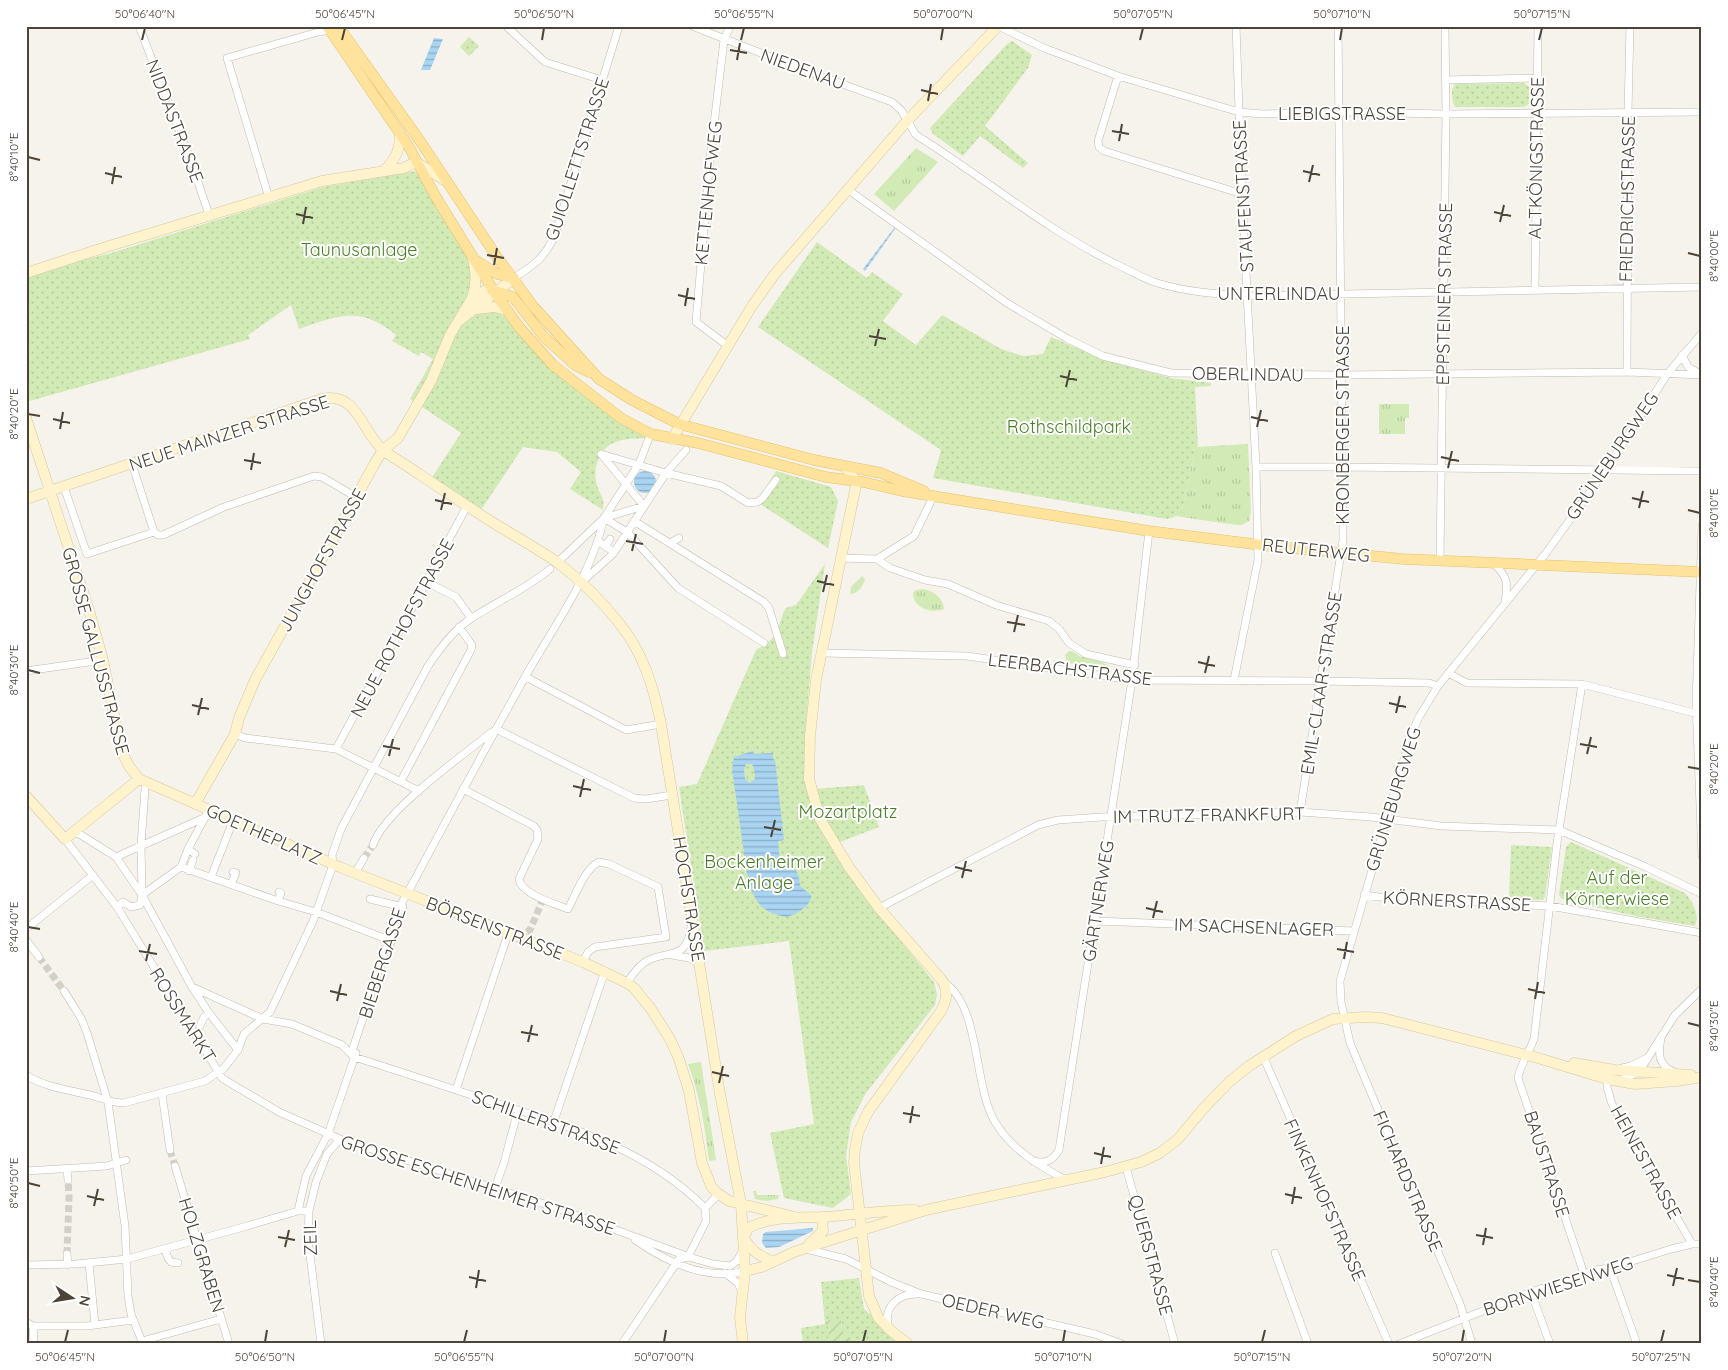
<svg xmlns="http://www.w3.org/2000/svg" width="1728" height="1370" font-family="Quicksand,sans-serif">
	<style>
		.grass { fill: url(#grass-tufts) }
		.park { fill: url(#park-dots) }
		.garden { fill: url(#garden-furrows) }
		.water { fill: url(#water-rules); fill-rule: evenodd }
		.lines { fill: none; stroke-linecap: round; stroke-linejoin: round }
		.street-tunnel { stroke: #d4d0c8; stroke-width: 7; stroke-dasharray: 7 3.5; stroke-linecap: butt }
		.street-casing { stroke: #c2bbae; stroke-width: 8 }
		.secondary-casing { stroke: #d6c79b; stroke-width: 11 }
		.primary-casing { stroke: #e6c16a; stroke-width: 11 }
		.street { stroke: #fff; stroke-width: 7 }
		.secondary { stroke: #fff3cd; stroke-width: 10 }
		.primary { stroke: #ffe39c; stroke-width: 10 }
		.ticks { fill: none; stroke: #4b4439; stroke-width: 2 }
		.labels { text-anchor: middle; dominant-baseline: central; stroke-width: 4; stroke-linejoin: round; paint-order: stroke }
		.street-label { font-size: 18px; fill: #4b4439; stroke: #fff }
		.park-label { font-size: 18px; fill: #4a7f2a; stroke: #fff }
		.neatline { fill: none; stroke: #4b4439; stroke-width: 2 }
		.ticks-label { font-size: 12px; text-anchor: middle; fill: #4b4439 }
	</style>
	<defs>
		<pattern id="grass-tufts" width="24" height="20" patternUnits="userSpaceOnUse" patternTransform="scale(1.25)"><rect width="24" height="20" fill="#d2eab5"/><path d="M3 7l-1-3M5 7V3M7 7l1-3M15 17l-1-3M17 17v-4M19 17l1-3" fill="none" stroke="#b6ca9c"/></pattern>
		<pattern id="park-dots" width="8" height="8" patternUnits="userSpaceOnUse" patternTransform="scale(1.25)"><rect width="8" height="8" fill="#d2eab5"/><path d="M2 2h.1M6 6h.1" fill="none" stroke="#b6ca9c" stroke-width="1.8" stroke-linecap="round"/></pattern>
		<pattern id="garden-furrows" width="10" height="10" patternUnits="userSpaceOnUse" patternTransform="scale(1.25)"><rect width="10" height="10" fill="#d2eab5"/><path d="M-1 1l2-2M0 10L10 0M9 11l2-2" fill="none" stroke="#b6ca9c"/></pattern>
		<pattern id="water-rules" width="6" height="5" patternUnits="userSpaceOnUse" patternTransform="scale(1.25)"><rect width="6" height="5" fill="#a9d4f2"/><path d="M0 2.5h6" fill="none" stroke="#8caec5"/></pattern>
	</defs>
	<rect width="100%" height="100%" fill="#f6f3ec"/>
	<path class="grass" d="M916,148L938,162L894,211L874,194Z
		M1379,404H1409V418H1405V434H1379Z
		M1248,444L1251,512L1249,521L1242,525H1237L1181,517L1195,447Z
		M862,576L865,579C863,586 858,594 850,594L851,587Z
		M923,589C934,591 943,598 944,609C932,614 913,608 913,593L916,590Z
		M1069,651C1075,651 1077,656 1083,657C1094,661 1102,659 1110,668C1105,669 1075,664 1067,663L1065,655Z
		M701,1062L716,1160L709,1161C705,1127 700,1096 688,1064Z
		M753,1191H756L757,1195H779L778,1199L766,1201L755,1199Z"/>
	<path class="park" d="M469,37L479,46L469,56L460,47Z
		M1012,41L1032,55L1028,68L985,126L1028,163L1023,168L980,136L963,156L933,134L930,128L1006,45Z
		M1524,83L1529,87V104L1524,107H1455C1452,99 1450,91 1455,84Z
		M415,171L472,257L478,302L514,321L553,365L649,438C630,439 608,437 599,458C595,467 594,475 597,485C600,497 605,495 603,510L570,489L581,472L557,452L523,447L481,510L431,479L461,433L410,399L433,359L421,352L419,356L392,341L396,335C360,306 340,315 299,329L291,305L248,335L250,339L26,402V280L38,271L111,253L323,187Z
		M817,242L867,278L872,272L903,294L883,321L916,345L942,315L1001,349L1023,356L1043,354L1051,337L1108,361L1171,378L1211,383V386L1195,387L1198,446L1195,447L1181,517L1178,516L1167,519L933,478L941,450L758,327Z
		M776,471L831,487L838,501L828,548L757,502Z
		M825,564L812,652L805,735V781L817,819L876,910L934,982L937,994L935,1005L866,1093L851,1122L846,1156L851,1194L833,1208L784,1198L770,1133L814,1124L789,941L704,951L679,787L697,784L756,650C764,645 773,640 777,631C781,623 781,615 786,608L796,605Z
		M864,785L879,827L840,842L825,818L815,789Z
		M1571,842L1685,893C1693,902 1700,915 1695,926L1635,916L1562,899L1559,895L1566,847Z
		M1511,845L1552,847L1545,897L1543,900L1509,898Z
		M859,1278L864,1309L906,1344H858L842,1331L841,1319L828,1326L829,1344H803L801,1328L825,1324L821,1282Z"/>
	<path class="garden" d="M841,1319L842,1331L858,1344H829L828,1326H826L825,1321Z"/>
	<path class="water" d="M434,38L443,39L430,70H421Z
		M894,228L895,229L865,271L863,269Z
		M634 482a11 11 0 1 1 22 0a11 11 0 1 1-22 0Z
		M753,751L754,754L773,753V759L775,760L784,840L778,841L780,861L786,860C797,872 799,870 800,886L811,895C812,906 796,914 787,917C759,913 753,899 747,874L732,769L734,757ZM746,764H752L754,769L755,779L750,783L745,779L744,770Z
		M813,1228V1231L779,1247L766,1248L762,1243L763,1234L766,1232Z"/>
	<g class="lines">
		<path class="street-tunnel" d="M364,858L373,845
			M518,938L530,930L543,899
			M39,957L64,991
			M170,1150L175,1166
			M67,1254L69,1197L68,1180"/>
		<defs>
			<path id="street" d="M139,26L191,161L209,215
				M506,26L545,62L602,80
				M692,26L812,73L892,102L901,110L916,135C985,178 1047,231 1120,266C1131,271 1143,278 1154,282C1185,292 1216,294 1248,296L1702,287
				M998,26L1044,48L1118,76L1239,112L1262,114L1338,112L1446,114L1702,112
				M1118,76L1098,141L1099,147L1104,151L1242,194
				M1445,80L1537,78
				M847,189L1007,303L1068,339L1103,356L1171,373L1341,375L1627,372L1702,375
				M269,198L227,58L318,32L330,30
				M514,278C535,264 544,259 555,235L619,26
				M1535,290L1538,26
				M728,346L696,322L710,158L724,40L730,26
				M1682,355L1688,367L1699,373
				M1627,372L1628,112L1630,26
				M601,454L666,473L721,486L748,503L757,502L762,499L776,480
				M601,454L644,506
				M132,464L154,532L158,535H163L224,507L314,476L322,477L356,497
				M1256,467H1342L1702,471
				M64,487L87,554L154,532
				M604,518L627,532L678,588L764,643
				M604,518L644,506
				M634,521L764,602L769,608L783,654
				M1702,526L1696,703L1702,856
				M599,542L614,552
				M670,543L679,538
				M605,546L610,539
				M841,558L877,559L890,568L925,580L948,584L996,605L1049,621L1059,629L1069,643L1086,654L1135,665
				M877,559L914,536L934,495
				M560,560L604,518L639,464L649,438
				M1440,561L1446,114L1445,26
				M1494,564C1508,577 1508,583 1505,601
				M583,581L613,554L666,473L686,450
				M426,582L456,597L471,618
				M822,653L967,656L1132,680L1320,681L1429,683L1438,686
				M26,671L103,660
				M1448,673L1467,683L1582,684L1702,715
				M526,677L626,730L661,724
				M1234,680L1258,560L1256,467L1242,194L1236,26
				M1582,684L1557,843L1534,1039C1529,1052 1520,1066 1518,1078L1584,1274
				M496,729L634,798L646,799L672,795
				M235,734L245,738L336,749L419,791
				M336,749L467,506
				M401,781L471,650L472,645L459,627
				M463,789L534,826L537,830L538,839L519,879C521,894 555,904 568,909C575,896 585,868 599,862L609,864L658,887L666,937L595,947L588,952L583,962
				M1300,812L1343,540L1338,26
				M73,832L81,835L116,857L142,895L192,987L209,1013L238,1050
				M65,839L117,907L222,1078L225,1080L279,1112L340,1139L560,1209L689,1257L713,1264L730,1266L737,1261L743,1250
				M373,845C384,811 462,756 492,732
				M188,849L195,854
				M116,857L206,817
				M181,867L278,901L316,912L392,941
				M189,871L193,860
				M355,873L364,858
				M211,877L233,821
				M231,884L236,873L233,872
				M142,893L141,845L145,789
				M1364,895L1379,897L1550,906L1702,933
				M370,899L403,907
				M278,901L281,893L279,892
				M117,907L123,902L131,907L140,905L142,895L181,867L188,849L209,810
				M879,908L1038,825L1058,820L1102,817L1300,812L1371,817L1441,826L1559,830L1646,867L1702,894
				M1095,921L1354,931
				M26,929L93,875
				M26,940L39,957
				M672,955L689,958L699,963
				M627,983C632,975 638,967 645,962C664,949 688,963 691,926
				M945,983C981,1008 973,1085 995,1122C1012,1150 1038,1165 1066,1180
				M192,987L263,1019L292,1024L342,1045L354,1057C402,1072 449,1088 496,1103C571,1127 648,1150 705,1208
				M64,991L81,1018L87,1033L108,1102L125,1226L128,1296L131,1314L143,1344
				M200,1026L204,1017L209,1013
				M1661,1038C1658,1054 1658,1065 1674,1072
				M351,1054L401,904L407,894C446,821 485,749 525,677C554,626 591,577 604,518
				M1263,1056L1389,1344
				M1622,1068L1631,1066L1647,1058
				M26,1075C44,1087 69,1090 90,1095C102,1098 111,1103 124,1103L205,1081L224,1068L238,1050L244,1034L270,1012L313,921L333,865L332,855L341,829L428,666C440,648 454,629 472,618C498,601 526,589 550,569
				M1607,1079V1087L1612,1104L1692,1244
				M1620,1080L1639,1072L1675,1015L1702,989
				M456,1090L508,934
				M162,1094L170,1150
				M554,1121L605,971
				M505,1159L518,1110
				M1033,1161C1046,1164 1052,1161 1059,1150L1132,680L1149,531
				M175,1166L229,1344
				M1126,1167L1175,1344
				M67,1169L68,1180
				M26,1171L107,1166L126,1160
				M495,1188L505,1160
				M705,1208L719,1194
				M298,1211L306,1176L328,1134L356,1053
				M635,1240C665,1261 706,1281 745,1271
				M165,1249L168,1258L171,1262L178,1263
				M806,1249L846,1259L891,1282L921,1294L1095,1334L1122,1344
				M690,1253L706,1221L705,1208
				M1275,1253L1308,1344
				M67,1254L68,1265
				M89,1263L95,1325
				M26,1265L76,1264L127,1259L240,1228L298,1211H309
				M1610,1268L1637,1344
				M725,1273L738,1283L742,1292
				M1531,1292L1550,1344
				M26,1322L33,1326L34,1344
				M33,1326H87L133,1320
				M889,1328C882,1307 899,1293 918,1294
				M142,1341L221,1319
				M321,1344L308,1239L309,1211L316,1182L327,1154L340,1139
				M622,1344L679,1259L689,1257
				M1399,1344L1531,1292L1596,1270L1610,1268L1671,1249L1692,1244H1702
				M1472,1344L1460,1304L1350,1043L1341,1002L1340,981L1411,735L1419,717L1438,686L1546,553L1605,471L1668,373L1702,333"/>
			<path id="secondary" d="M416,162L446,181
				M384,171C396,158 400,151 400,133
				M26,273L106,247L322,181L404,168L416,162
				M472,298C477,284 476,273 473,258
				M477,309L494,307L507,310
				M460,320L514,278
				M26,418L89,610L103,660L117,729L123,754L129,766L139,779L342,868L583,962L627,983L634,988L651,1009L670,1039L679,1059L689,1091L702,1163L711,1186L716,1192L729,1201L795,1217
				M672,439L752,306L774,275L907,121L998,26
				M846,468L856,481L855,490L816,680L810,736L809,779L820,819L849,867L879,908L941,979C949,989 947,1000 941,1011L868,1112L858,1133L855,1149L854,1163L869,1296L878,1317L890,1330L908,1344
				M26,499L322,399C358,391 362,433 384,451C395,459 408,466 419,474C443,490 467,506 492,522C513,535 536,548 557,562C579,579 602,601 619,623C643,652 654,688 661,724L720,1094L741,1204L745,1271L740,1317L743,1344
				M26,796L65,839L139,779
				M195,804L235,734L239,718L255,680L375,463L383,450L398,438L431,381L450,335L472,298L484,291L492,290
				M1574,1063L1615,1070L1691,1075
				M809,1244L823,1231L822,1217
				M773,1262C760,1256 751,1251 744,1238L748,1228C771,1216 798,1218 823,1217C854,1215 884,1210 915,1210
				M745,1271L762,1267L794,1252L824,1242L926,1210L1105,1172L1141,1162L1160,1153L1178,1139L1204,1108L1229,1082L1249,1066L1296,1036L1333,1019L1365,1017L1382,1018L1538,1058L1607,1079L1635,1084L1677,1081L1702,1077"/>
			<path id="primary" d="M327,26L409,147L437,199L495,293L519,327L553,365L621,418L651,434L698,443L826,477L863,482L902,491L1149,531L1269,546L1403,559L1702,572
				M338,26L420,141L497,257L533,306L599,379L632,400L679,424L814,460L881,473L924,491
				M477,261L497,274L514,278
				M492,290L513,297L544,337L575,365L589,372"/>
		</defs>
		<use href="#street" class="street-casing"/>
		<use href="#secondary" class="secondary-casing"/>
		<use href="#primary" class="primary-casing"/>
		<use href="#street" class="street"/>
		<use href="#secondary" class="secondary"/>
		<use href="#primary" class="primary"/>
	</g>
	<path class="ticks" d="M142,40L145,28M342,40L345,28M542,40L544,28M741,40L744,28M941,40L943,28M1140,40L1143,28M1340,40L1342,28M1539,40L1542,28M730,50L747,53M737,60L740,43M921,90L938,94M928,101L931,84M1112,131L1129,134M1119,141L1122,124M28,157L40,160M1303,171L1320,175M105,173L122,177M1309,182L1313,165M112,184L115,167M1494,212L1511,216M296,214L313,218M1500,222L1504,205M303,224L306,207M1688,253L1700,256M487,255L504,258M494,265L497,248M678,295L695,299M685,306L688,288M869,336L886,339M875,346L879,329M1060,376L1077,380M1066,387L1070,370M28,414L40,416M1251,417L1268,421M53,419L70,423M1257,427L1261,410M60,429L63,412M1441,457L1459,461M244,460L261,463M1448,468L1452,451M251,470L254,453M1632,498L1649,502M435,500L452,504M1639,508L1643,491M441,510L445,493M1688,510L1700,513M626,541L643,544M632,551L636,534M817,581L834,585M823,592L827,575M1007,622L1025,625M1014,632L1018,615M1198,662L1215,666M28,670L40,673M1205,673L1209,656M1389,703L1406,707M192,705L209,709M1396,713L1400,696M198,715L202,698M1580,744L1597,747M383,746L400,749M1587,754L1591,737M389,756L393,739M1688,767L1700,769M573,786L591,790M580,797L584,779M764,827L781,830M771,837L775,820M955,867L972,871M962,878L966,861M1146,908L1163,912M1153,918L1157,901M28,927L40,929M1337,949L1354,952M139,951L157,954M1344,959L1347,942M146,961L150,944M1528,989L1545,993M330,991L347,995M1535,999L1538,982M337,1001L341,984M1688,1023L1700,1026M521,1032L538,1035M528,1042L532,1025M712,1072L729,1076M719,1083L723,1066M903,1113L920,1116M910,1123L913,1106M1094,1153L1111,1157M1101,1164L1104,1147M28,1183L40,1186M1285,1194L1302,1198M87,1196L104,1200M1292,1204L1295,1187M94,1206L98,1189M1476,1235L1493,1238M278,1237L295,1240M1483,1245L1486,1228M285,1247L289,1230M1667,1275L1684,1279M469,1277L486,1281M1688,1280L1700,1282M1673,1286L1677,1268M476,1288L479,1270M65,1342L68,1330M265,1342L267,1330M464,1342L467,1330M664,1342L666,1330M863,1342L866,1330M1063,1342L1065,1330M1262,1342L1265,1330M1462,1342L1464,1330M1661,1342L1664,1330"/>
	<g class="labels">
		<g class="street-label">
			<text transform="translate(803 69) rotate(20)">NIEDENAU</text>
			<text x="1342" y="113">LIEBIGSTRASSE</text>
			<text transform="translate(175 121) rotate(69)">NIDDASTRASSE</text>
			<text transform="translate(1536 158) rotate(-89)">ALTKÖNIGSTRASSE</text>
			<text transform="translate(577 159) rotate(-72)">GUIOLLETTSTRASSE</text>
			<text transform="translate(708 193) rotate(-84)">KETTENHOFWEG</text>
			<text transform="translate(1243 196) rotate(-93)">STAUFENSTRASSE</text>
			<text transform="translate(1627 199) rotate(-89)">FRIEDRICHSTRASSE</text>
			<text x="1279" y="293">UNTERLINDAU</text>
			<text transform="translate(1444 294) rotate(-89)">EPPSTEINER STRASSE</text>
			<text transform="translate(1248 374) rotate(1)">OBERLINDAU</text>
			<text transform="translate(1342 425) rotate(-90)">KRONBERGER STRASSE</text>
			<text transform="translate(229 433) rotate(-18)">NEUE MAINZER STRASSE</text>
			<text transform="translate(1612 456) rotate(-56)">GRÜNEBURGWEG</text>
			<text transform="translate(1316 550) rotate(6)">REUTERWEG</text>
			<text transform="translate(322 560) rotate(-61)">JUNGHOFSTRASSE</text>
			<text transform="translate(402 628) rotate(-62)">NEUE ROTHOFSTRASSE</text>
			<text transform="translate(96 651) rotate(75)">GROSSE GALLUSSTRASSE</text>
			<text transform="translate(1070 669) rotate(7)">LEERBACHSTRASSE</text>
			<text transform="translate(1321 683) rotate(-81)">EMIL-CLAAR-STRASSE</text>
			<text transform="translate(1393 799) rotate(-73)">GRÜNEBURGWEG</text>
			<text transform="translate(1209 815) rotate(-1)">IM TRUTZ FRANKFURT</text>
			<text transform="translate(264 834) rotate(24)">GOETHEPLATZ</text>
			<text transform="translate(689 899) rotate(81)">HOCHSTRASSE</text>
			<text transform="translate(1098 901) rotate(-81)">GÄRTNERWEG</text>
			<text transform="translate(1457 901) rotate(3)">KÖRNERSTRASSE</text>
			<text transform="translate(1254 927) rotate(2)">IM SACHSENLAGER</text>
			<text transform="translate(495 928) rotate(21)">BÖRSENSTRASSE</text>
			<text transform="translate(382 963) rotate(-72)">BIEBERGASSE</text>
			<text transform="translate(183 1015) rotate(58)">ROSSMARKT</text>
			<text transform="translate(546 1122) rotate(20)">SCHILLERSTRASSE</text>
			<text transform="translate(1646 1162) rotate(61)">HEINESTRASSE</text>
			<text transform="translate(1547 1164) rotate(72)">BAUSTRASSE</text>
			<text transform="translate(1408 1181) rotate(67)">FICHARDSTRASSE</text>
			<text transform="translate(478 1185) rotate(18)">GROSSE ESCHENHEIMER STRASSE</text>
			<text transform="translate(1325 1200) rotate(66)">FINKENHOFSTRASSE</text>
			<text transform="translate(310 1238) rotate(-92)">ZEIL</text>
			<text transform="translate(202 1255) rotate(73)">HOLZGRABEN</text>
			<text transform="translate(1151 1255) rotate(75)">QUERSTRASSE</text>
			<text transform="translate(1558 1286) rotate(-18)">BORNWIESENWEG</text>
			<text transform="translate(993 1311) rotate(13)">OEDER WEG</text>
		</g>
		<g class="park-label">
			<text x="359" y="249">Taunusanlage</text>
			<text x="1069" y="426">Rothschildpark</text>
			<text x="848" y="811">Mozartplatz</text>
			<text x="764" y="861">Bockenheimer<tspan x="764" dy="21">Anlage</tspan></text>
			<text x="1617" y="877">Auf der<tspan x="1617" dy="21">Körnerwiese</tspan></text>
		</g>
	</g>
	<rect width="1728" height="1370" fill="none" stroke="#ffffff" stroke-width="55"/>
	<g transform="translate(72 1298) rotate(102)" stroke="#ffffff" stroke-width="4" paint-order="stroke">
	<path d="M0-4L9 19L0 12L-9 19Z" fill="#4b4439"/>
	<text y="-8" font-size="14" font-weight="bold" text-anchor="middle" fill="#4b4439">N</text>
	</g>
	<rect x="28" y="28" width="1672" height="1314" class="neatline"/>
	<g class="ticks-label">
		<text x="145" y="18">50°06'40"N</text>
		<text x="345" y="18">50°06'45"N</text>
		<text x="544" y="18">50°06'50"N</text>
		<text x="744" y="18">50°06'55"N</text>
		<text x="943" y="18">50°07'00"N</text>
		<text x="1143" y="18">50°07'05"N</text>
		<text x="1342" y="18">50°07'10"N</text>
		<text x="1542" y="18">50°07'15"N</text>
		<text transform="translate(14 157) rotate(-90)" y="4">8°40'10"E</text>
		<text transform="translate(1714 256) rotate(-90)" y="4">8°40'00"E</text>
		<text transform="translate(14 414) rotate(-90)" y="4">8°40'20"E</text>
		<text transform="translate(1714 513) rotate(-90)" y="4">8°40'10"E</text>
		<text transform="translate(14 670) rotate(-90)" y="4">8°40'30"E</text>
		<text transform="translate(1714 769) rotate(-90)" y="4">8°40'20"E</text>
		<text transform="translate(14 927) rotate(-90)" y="4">8°40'40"E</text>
		<text transform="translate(1714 1026) rotate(-90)" y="4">8°40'30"E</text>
		<text transform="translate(14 1183) rotate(-90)" y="4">8°40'50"E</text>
		<text transform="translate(1714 1282) rotate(-90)" y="4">8°40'40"E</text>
		<text x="65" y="1361">50°06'45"N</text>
		<text x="265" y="1361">50°06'50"N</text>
		<text x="464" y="1361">50°06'55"N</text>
		<text x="664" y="1361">50°07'00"N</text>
		<text x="863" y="1361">50°07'05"N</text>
		<text x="1063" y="1361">50°07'10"N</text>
		<text x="1262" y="1361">50°07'15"N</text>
		<text x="1462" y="1361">50°07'20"N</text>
		<text x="1661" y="1361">50°07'25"N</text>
	</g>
</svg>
